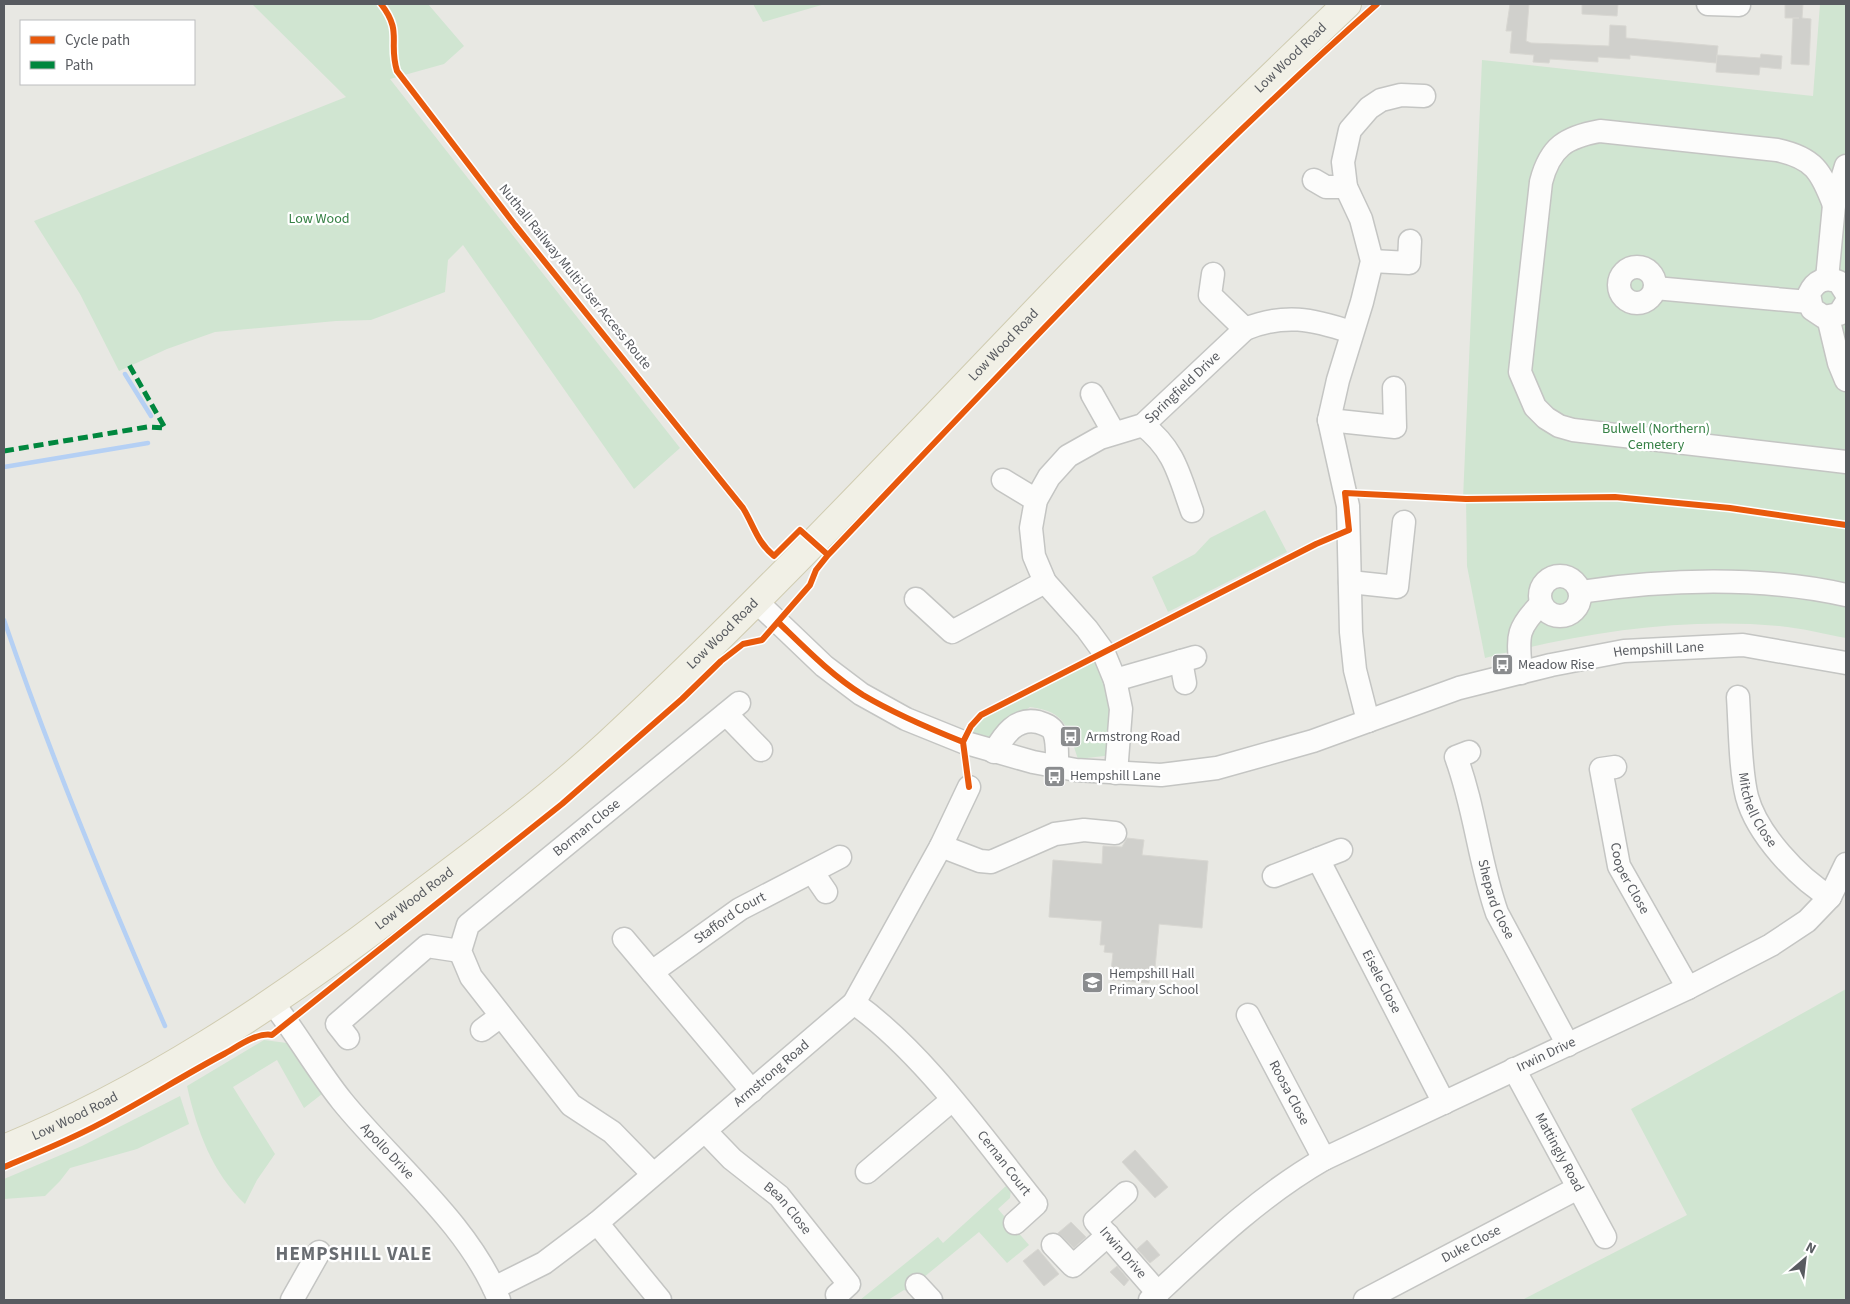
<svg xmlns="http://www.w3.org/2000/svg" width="1850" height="1304" font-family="'Source Sans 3',sans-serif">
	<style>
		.green { fill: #d0e5d1 }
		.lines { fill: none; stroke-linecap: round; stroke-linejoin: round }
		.stream { stroke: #b5d0f4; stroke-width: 4.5 }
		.building { fill: #d0d0cc; stroke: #d8d7d2 }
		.minor-casing { stroke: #c4c5c3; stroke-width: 25 }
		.major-casing { stroke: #d0ccb1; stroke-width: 30 }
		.minor { stroke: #fcfcfb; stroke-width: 22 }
		.major { stroke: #f1f0e6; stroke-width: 28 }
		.quiet { stroke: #00873e; stroke-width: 5; stroke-dasharray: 10 5; stroke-linecap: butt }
		.cycleway-casing { stroke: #fff; stroke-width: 9 }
		.cycleway { stroke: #e8590c; stroke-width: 6 }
		.labels { text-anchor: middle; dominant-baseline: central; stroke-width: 4.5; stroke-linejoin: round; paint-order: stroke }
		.street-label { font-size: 14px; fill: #585b60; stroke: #fff }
		.park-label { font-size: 14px; fill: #368145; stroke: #fff }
		.poi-label { font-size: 14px; fill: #585b60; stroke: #fff; text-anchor: start }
		.district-label { font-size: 19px; font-weight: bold; letter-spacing: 1px; fill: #696d72; stroke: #fff }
	</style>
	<rect width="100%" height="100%" fill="#e8e8e3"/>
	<path class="green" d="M252,4H428L464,46L444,64L390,79L680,448L634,489L463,245L448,260L445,292L371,320L336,321L215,332L167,349L119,371L80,294L34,221L346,97Z
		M753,4H825L763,22Z
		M1820,4H1846V638C1824,634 1801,628 1779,626C1680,617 1581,633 1485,658L1467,566L1466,497L1463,499L1482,60L1813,96Z
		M1265,510L1287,552L1168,612L1152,577L1195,554L1210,538Z
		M1103,651L1115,680L1113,755L1078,759C1068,729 1066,711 1030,707L1015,717L992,748L963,742L971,726L981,715Z
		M1846,989V1300H1522L1687,1215L1631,1109Z
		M264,1040L287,1043L322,1094L304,1108L277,1060L233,1087L275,1154L257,1180L245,1204C212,1172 197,1131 187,1086Z
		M180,1096L189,1124L137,1149L70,1168L60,1181L45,1196L4,1199V1179L82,1146Z
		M1006,1186L1011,1189L1010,1198L998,1209L1029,1245L1007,1263L979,1232L907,1291L904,1290L888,1300H860L938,1237L943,1243Z"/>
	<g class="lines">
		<path class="stream" d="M125,374L151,416
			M4,467L148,443
			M4,620C51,758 107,893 165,1026"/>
	</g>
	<path class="building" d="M1510,4H1529L1526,41L1531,43L1609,46L1610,25L1626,26V38L1718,46L1716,63L1630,55V59L1598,57V62L1550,59L1549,63L1533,62L1534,55L1510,53L1512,31H1506Z
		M1582,4H1618L1617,16L1582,14Z
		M1785,4H1803L1802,18L1811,19L1809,65L1791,64L1793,18H1799H1785Z
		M1761,54L1782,56L1781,69L1760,67L1759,75L1716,72L1717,55L1760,58Z
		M1127,838L1144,840L1142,855L1208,861L1202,928L1159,924L1155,968H1150L1149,983L1110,980L1113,953L1104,952L1105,945H1100L1102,921L1049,917L1053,860L1102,864L1103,846L1122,847Z
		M1135,1150L1168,1187L1155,1198L1122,1162Z
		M1071,1222L1086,1237L1074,1248L1058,1233Z
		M1147,1240L1160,1255L1150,1263L1137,1249Z
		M1038,1249L1059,1274L1044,1286L1023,1261Z
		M1117,1266L1129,1280L1124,1286L1110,1272Z"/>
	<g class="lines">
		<defs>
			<g id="minor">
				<path d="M1708,4L1739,5"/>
				<path d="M1314,180L1326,187H1346"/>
				<path d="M1834,205C1821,171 1814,158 1777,150L1600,131C1566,137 1550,147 1541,182L1520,372L1535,407L1546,418L1559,426L1573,430L1846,462"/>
				<path d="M1372,261L1409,263L1410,241"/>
				<circle cx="1637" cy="285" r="18"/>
				<path d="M1213,274L1210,295L1245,329"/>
				<path d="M1827,279L1834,205L1846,166"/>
				<path d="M1655,288L1809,302"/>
				<path d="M1846,293L1839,282C1825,276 1815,281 1809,294L1812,309L1824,317L1839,314L1846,303"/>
				<path d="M1828,317L1839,363L1846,380"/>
				<path d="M1092,394L1114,433"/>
				<path d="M1329,420L1395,427L1394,388"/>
				<path d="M1143,425C1175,450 1179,475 1192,511"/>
				<path d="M1003,480L1036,500"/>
				<circle cx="1560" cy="596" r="20"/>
				<path d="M1350,582L1397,587L1404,522"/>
				<path d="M1580,592C1665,579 1762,576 1846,595"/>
				<path d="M916,599L952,632L1045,582"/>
				<path id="s1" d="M757,602L824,666L861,694L906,719L963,742L1033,762L1076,770L1161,775L1217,768L1313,741L1459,688L1551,665L1624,651L1743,645L1846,663"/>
				<path d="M1181,661L1185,683"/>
				<path d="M1521,673C1518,637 1515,630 1541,604"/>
				<path d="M1115,680L1195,657"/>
				<path id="s2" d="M1738,697C1740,726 1740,770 1747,797C1757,834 1798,878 1830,897"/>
				<path d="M726,714L761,750"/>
				<path d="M1368,721L1355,670L1351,632L1348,506L1329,420L1338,380L1362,302L1372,261L1361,219L1346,187L1343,162L1350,130L1369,108L1381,100L1401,95L1424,96"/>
				<path d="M994,752C1004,735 1016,717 1038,722C1044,724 1051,726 1054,732C1058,742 1057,757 1057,767"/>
				<path id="s3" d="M1469,752L1456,757C1475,808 1479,862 1497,913L1568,1045"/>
				<path id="s4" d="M1615,767L1601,769L1619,866L1688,988"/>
				<path id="s5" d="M1116,773L1121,709L1115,680L1103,651L1087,629L1045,582L1034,556L1031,528L1036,500L1049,477L1068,456L1100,438L1143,425L1245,329C1285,313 1312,319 1351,332"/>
				<path d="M941,846L980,861L991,862L1055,834L1084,830L1115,833"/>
				<path id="s6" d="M1318,859L1444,1103"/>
				<path d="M813,873L826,892"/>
				<path d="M1274,876L1341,850"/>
				<path d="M624,939L752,1091"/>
				<path id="s7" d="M652,972L740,909L840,857"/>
				<path id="s8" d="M272,1002C297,1034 317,1070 342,1101C393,1164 469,1224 499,1300"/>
				<path id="s9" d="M854,1003C924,1053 982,1137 1036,1204L1015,1223"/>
				<path id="s10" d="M1248,1015L1324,1159"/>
				<path d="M482,1030L501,1016"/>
				<path d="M348,1038L337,1024L427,946L460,951"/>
				<path id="s11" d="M1514,1069L1605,1237"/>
				<path id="s12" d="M706,1132L732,1159L779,1196L849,1284L837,1295"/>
				<path d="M867,1172L952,1100"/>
				<path id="s13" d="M653,1174L612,1132L571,1105L471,977L460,951L468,925L739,703"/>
				<path id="s14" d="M1126,1193L1095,1221L1158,1293"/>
				<path d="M597,1223L660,1300"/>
				<path d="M1053,1245L1073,1266L1108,1235"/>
				<path d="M917,1285L931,1300"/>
				<path id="s15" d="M494,1288L544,1263L597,1223L854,1003L941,846L969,787"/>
				<path d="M292,1300L319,1252"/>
				<path id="s16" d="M1150,1300C1205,1249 1258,1197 1324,1159L1688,988L1771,945L1807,921L1830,897L1846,864"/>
				<path id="s17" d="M1365,1300L1578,1188"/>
			</g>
			<g id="major">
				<path id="s18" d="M4,1149C144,1092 273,1006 393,915C466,860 542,805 609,743C771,593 920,431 1073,273C1163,181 1255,92 1347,4"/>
			</g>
		</defs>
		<use href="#minor" class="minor-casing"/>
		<use href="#major" class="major-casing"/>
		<use href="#minor" class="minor"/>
		<use href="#major" class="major"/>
		<path class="quiet" d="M4,451L147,427L165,428L128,363"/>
		<defs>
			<path id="cycleway" d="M381,4C403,32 388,42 397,71L515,225L743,508C754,526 757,542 774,556L800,530L828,555
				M778,622C805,648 831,675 863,695C895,714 928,728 963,742
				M969,787L963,742L971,726L981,715L1316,544L1349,530L1345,493L1466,499L1615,497L1730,508L1846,525
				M4,1167C42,1151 81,1135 118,1114C153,1095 188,1073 224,1054C237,1047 257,1032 272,1035L562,804L682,699L721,661L743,644L762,640L810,585L816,570L828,555C1007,367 1183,176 1377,4"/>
		</defs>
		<use href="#cycleway" class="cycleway-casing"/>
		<use href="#cycleway" class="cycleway"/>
	</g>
	<defs>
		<symbol id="bus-square" viewBox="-11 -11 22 22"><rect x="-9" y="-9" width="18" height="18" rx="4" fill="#8a8c8e" stroke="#fff"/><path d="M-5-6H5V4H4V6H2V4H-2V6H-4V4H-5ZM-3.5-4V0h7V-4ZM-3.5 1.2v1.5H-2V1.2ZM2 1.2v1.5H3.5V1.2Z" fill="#fff"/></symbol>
		<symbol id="school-square" viewBox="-11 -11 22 22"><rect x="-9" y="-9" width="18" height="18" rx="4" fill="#8a8c8e" stroke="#fff"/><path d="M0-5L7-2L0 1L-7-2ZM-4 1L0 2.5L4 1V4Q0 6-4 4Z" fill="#fff"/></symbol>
	</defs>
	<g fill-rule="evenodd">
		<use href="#bus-square" x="1490" y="652" width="25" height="25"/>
		<use href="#bus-square" x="1058" y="724" width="25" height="25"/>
		<use href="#bus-square" x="1042" y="764" width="25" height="25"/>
		<use href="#school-square" x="1080" y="970" width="25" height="25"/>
	</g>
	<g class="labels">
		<g class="street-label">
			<text stroke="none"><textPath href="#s18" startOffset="1698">Low Wood Road</textPath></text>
			<text transform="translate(575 277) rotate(51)">Nuthall Railway Multi-User Access Route</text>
			<text stroke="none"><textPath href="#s18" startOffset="1292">Low Wood Road</textPath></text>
			<text stroke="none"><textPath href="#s5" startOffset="491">Springfield Drive</textPath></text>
			<text stroke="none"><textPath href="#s18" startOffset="889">Low Wood Road</textPath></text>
			<text stroke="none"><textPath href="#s1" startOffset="969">Hempshill Lane</textPath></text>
			<text stroke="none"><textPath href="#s2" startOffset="116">Mitchell Close</textPath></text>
			<text stroke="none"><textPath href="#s13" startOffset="479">Borman Close</textPath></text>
			<text stroke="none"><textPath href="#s4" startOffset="128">Cooper Close</textPath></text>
			<text stroke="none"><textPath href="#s18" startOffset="482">Low Wood Road</textPath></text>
			<text stroke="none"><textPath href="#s3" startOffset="162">Shepard Close</textPath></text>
			<text stroke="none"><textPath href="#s7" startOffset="95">Stafford Court</textPath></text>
			<text stroke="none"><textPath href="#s6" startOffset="138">Eisele Close</textPath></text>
			<text stroke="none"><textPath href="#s16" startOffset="470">Irwin Drive</textPath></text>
			<text stroke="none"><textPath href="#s15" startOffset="352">Armstrong Road</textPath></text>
			<text stroke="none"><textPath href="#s10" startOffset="88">Roosa Close</textPath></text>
			<text stroke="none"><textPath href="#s18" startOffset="78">Low Wood Road</textPath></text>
			<text stroke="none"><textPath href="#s8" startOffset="189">Apollo Drive</textPath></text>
			<text stroke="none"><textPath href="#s11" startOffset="95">Mattingly Road</textPath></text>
			<text stroke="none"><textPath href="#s9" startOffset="220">Cernan Court</textPath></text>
			<text stroke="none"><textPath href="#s12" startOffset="112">Bean Close</textPath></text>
			<text stroke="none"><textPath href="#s17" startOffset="120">Duke Close</textPath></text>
			<text stroke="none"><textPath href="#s14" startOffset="84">Irwin Drive</textPath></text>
		</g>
		<g class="park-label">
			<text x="319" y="219">Low Wood</text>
			<text x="1656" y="429">Bulwell (Northern)<tspan x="1656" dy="16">Cemetery</tspan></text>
		</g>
		<g class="poi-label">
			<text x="1518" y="665">Meadow Rise</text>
			<text x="1086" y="737">Armstrong Road</text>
			<text x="1070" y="776">Hempshill Lane</text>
			<text x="1109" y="974">Hempshill Hall<tspan x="1109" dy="16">Primary School</tspan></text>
		</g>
		<g class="district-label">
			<text x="354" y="1254">HEMPSHILL VALE</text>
		</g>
	</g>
	<rect width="1850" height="1304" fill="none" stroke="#585b60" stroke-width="10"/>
	<rect x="20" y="20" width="175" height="65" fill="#ffffff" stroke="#bcbdbf"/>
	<rect x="30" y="36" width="25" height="8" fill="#e8590c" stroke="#bcbdbf"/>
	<text x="65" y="45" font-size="15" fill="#585b60">Cycle path</text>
	<rect x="30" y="61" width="25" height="8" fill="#00873e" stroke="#bcbdbf"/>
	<text x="65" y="70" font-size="15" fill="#585b60">Path</text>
	<g transform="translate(1805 1259) rotate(28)" stroke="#ffffff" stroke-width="4" paint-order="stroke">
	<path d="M0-4L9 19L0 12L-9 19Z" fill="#585b60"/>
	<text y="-8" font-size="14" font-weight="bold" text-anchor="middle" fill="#585b60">N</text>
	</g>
</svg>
